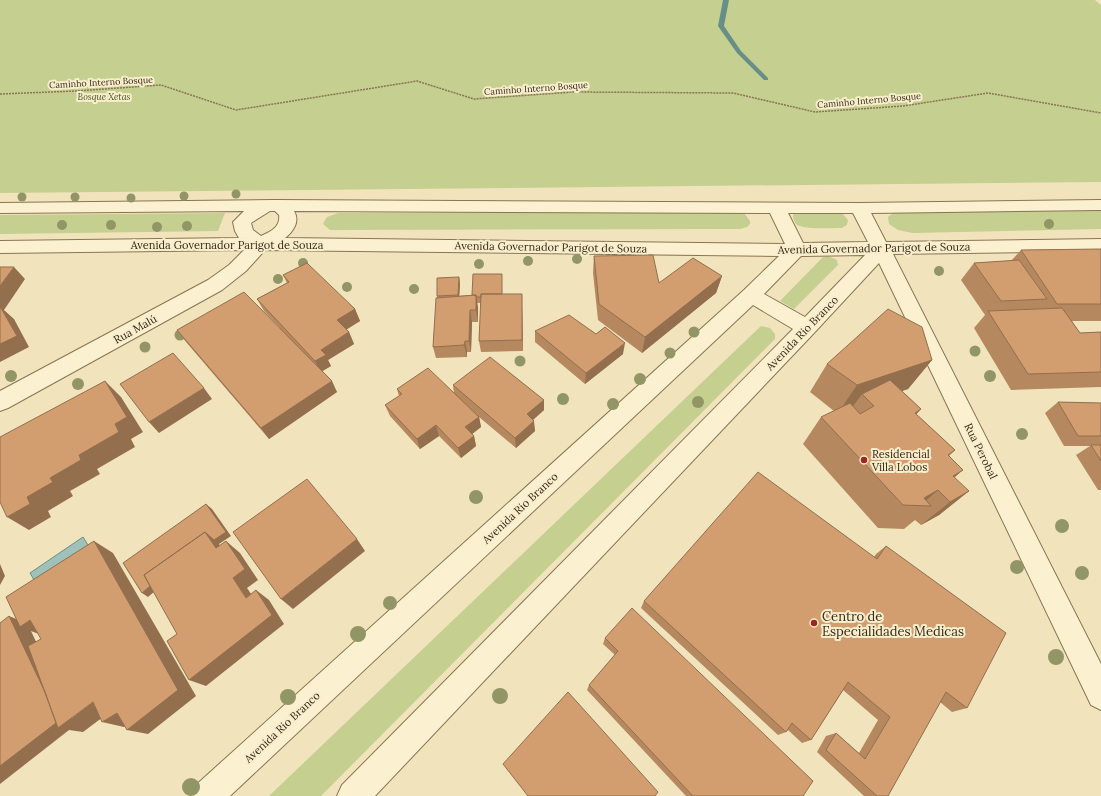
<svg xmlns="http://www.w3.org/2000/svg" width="1101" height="796" font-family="Lora,serif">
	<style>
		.green { fill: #c4cf90 }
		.water { fill: #a0c1ba; stroke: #678f88 }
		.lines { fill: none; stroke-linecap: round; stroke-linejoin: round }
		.stream { fill: #678f88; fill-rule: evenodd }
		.minor-casing { stroke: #897454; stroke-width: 2 }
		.path { stroke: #897454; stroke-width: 1.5; stroke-dasharray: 2 1; stroke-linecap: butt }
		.minor { fill: #fbf1d0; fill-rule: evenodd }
		.tree { fill: #929566 }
		.wall { fill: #b5885f }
		.shaded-wall { fill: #936f4e }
		.building { fill: #d29e6f; stroke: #936f4e }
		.poi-dot { fill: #9d2720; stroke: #f8eecc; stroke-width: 1.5 }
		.labels { text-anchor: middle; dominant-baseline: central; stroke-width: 4; stroke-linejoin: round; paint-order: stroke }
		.far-street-label { font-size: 9px; fill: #372a1a; stroke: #f8eecc }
		.far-park-label { font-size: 9px; font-style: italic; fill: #45551f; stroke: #f8eecc }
		.street-label { font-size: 11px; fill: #372a1a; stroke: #f8eecc }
		.poi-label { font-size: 11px; fill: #372a1a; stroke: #f8eecc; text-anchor: start }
		.near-poi-label { font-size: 13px; fill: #372a1a; stroke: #f8eecc; text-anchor: start }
	</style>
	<rect width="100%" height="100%" fill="#f1e4bc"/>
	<path class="green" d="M0,0H1095L1101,5V182L0,193Z
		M1101,208V229L912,233L898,230L889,224L888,217L893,213L905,212Z
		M733,211L744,213L750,221V224L747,227L740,229L330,230L323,224L327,217L338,213Z
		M797,211H836L842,213L848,220L847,225L842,228C832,228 803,230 796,224C794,221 793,218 793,215Z
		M225,213L218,231L0,234V215Z
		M828,256L837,260L838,265L794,309L780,301L823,257Z
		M761,326L770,328L775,334V339L321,796H269Z"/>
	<path class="water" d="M83,537L93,553L40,590L30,573Z"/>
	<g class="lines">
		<path class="stream" d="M723,0H729L724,26L741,51L768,78V80H764L737,53L718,26Z"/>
		<defs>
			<path id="minor" d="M274,200L859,203L1101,200V210L871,213L886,242L1101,239V251L893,254L1101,664V710L1091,705L879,263L814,333L375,796H337L342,785L793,329L753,305L230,796H191L196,785L744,290L779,256L265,250L246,271L222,290L8,408L0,411V391L208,280L229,265L244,250L0,253V241L239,238L235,231L233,222L244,211L0,213V203ZM270,211H275L279,215C281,227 270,232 261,236L253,230L251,223ZM294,211L770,213L785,244L285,238C294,231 300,221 294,211ZM788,213H853L868,242L803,243ZM865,255L805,317L764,294L801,256Z"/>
		</defs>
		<use href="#minor" class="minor-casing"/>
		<path class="path" d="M0,94L76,91L161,85L236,110L417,81L474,99L573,92L733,93L815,112L903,106L988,93L1101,113"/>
		<use href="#minor" class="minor"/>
	</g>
	<g class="tree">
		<circle cx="236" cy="194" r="4.5"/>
		<circle cx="184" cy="196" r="4.5"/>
		<circle cx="22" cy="197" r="4.5"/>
		<circle cx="75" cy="197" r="4.5"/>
		<circle cx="131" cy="198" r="4.5"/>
		<circle cx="1049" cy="224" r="5"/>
		<circle cx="62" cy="225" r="5"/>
		<circle cx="111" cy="225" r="5"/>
		<circle cx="187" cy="226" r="5"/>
		<circle cx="157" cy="227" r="5"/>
		<circle cx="577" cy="259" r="5"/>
		<circle cx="528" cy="261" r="5"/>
		<circle cx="303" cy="263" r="5"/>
		<circle cx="479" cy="264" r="5"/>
		<circle cx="939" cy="271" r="5"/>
		<circle cx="278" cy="279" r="5"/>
		<circle cx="347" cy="287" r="5"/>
		<circle cx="414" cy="289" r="5"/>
		<circle cx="694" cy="332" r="5.5"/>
		<circle cx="180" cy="335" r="5.5"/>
		<circle cx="145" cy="347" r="5.5"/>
		<circle cx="975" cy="351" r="5.5"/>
		<circle cx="670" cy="353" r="5.5"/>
		<circle cx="520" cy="361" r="5.5"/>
		<circle cx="11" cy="376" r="6"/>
		<circle cx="990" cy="376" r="6"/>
		<circle cx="640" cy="379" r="6"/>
		<circle cx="78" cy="384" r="6"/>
		<circle cx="563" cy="399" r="6"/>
		<circle cx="698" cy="402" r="6"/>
		<circle cx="613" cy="404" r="6"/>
		<circle cx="1022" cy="434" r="6"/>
		<circle cx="476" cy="497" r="7"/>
		<circle cx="1062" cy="526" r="7"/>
		<circle cx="1017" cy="567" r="7"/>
		<circle cx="1082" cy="573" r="7"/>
		<circle cx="390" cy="603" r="7"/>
		<circle cx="358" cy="634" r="8"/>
		<circle cx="1056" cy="657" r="8"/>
		<circle cx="500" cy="696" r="8"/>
		<circle cx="288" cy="697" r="8"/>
		<circle cx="191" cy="787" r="9"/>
	</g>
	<path class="wall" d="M1101,249V321H1072L1080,333L1101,332V387L1011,390L974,328L985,315L961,280L974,263L1011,261L1021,250Z
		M594,256L659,283L722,276L716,293L642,353L598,320L593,273Z
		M502,274V294H522L523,351L481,352L479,341L481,303H477L478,322H472L471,352H467V357L436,358L433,347L437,296L459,277L460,284L459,296L472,295Z
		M283,275L355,309L360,321L346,330L349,332L354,344L328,360L331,366L322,371L337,392L269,439L186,342L177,330L280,328L264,311L257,299L287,283Z
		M535,331L596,334L623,354L585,384L535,342Z
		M932,360L908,389L902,391L921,409L916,414L955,450L949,456L954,478L969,491L939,515L921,525L915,520L904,529L878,528L803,444L821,417L834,411L810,392L827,364Z
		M453,385L544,400V410L533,420L535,431L516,448L479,417L481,427L472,434L474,436L476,446L461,458L439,436L420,449L390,416L385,405L399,396L397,389L454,394Z
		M1058,402L1101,403V490H1098L1076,455L1090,446H1064L1045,413Z
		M886,546L967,708L952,712L940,702L888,796H864L817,752L826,736L836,733L859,753L878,720L843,690L811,740L802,743L788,730L786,732L778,735L641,608L644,601L874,557L876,554Z
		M605,638L803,796H686L587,690L589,685L615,655L603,644Z"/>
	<path class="shaded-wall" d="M14,267L25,279L4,310L14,319L29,347L0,362V286Z
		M502,274V303L501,297Z
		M722,276L716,293L642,353L645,337Z
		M459,277L460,284L459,301L458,295Z
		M522,294V306L523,351L522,340Z
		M476,295L478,307V322L476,310Z
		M355,309L360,321L342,332L337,320Z
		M470,310L472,322L471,352L469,341Z
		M349,332L354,344L328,360L331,366L321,372L315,361L321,350Z
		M465,341L467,352V357L464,345Z
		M625,343L623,354L585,384L586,373Z
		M932,360L908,389L870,402L862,394L851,409L838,413L857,385Z
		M105,381L121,397L143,432L131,439L135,447L97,469L100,474L70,491L73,496L48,511L51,517L29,530L7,517L27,497L50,478L79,455L115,424Z
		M332,381L337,392L269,439L261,428Z
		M204,388L212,399L159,433L149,422Z
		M544,400V410L527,425V414Z
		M921,409L897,436L915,413Z
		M479,417L481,427L467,438L465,427Z
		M534,421L535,431L516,448L515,438Z
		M436,425L439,436L420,449L417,439Z
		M474,436L476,446L461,458L458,448Z
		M963,470L939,491L938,490L920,506L924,498L953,476Z
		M969,491L939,515L921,525L950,502Z
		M206,504L212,509L231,536L219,544L230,560L161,586L148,597L142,593L205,532Z
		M357,539L365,551L293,609L281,599Z
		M94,541L113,553L196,696L148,734L127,730Z
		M226,541L240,553L258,580L247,588L260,607L246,598L233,578Z
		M0,564L5,576L0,585Z
		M256,590L269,600L284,624L206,686L189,680Z
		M9,616L26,623L30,620L44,636L31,631L72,718L93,702L115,708L83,732L69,730L0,784V766Z
		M117,713L139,718L124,727L102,722Z"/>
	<path class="building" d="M1101,249V304H1057L1021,250Z
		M653,255L659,283L693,258L722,276L645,337L599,304L594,256Z
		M1019,260L1047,299L1001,301L974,263Z
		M307,263L355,309L337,320L349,332L321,350L326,355L315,361L257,299L289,282L283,275Z
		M0,267H14L0,286Z
		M473,274H502V294H481V297H476V295H472Z
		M459,277L458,295L437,296V278Z
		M244,292L332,381L261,428L177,330Z
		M481,294H522V340L479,341Z
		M476,295V310H470L469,341H465L464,345L433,347L436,298Z
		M0,308H1L17,336L0,344Z
		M1062,308L1080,333L1101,332V372L1028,374L988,311Z
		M888,309L922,327L932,360L857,385L827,364Z
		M569,315L596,334L605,327L625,343L586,373L535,331Z
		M173,353L204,388L149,422L120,384Z
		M490,357L544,400L527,414L534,421L515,438L453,385Z
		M428,368L479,417L465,427L474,436L458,448L436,425L417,439L385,405L402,394L397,389Z
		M890,380L921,409L915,413L955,450L948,455L963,470L953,476L969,491L950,502L938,490L924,498L931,506L903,505L821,417L850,403L860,414L874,406L862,394Z
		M105,381L127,417L115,424L119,432L79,455L81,460L50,478L53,482L27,497L30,504L7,517L0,502V437Z
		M1058,402L1101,403V436H1078Z
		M1091,445H1101V461Z
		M758,472L877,559L886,546L1006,633L967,708L946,692L888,796H877L826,750L836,733L865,759L890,717L848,682L811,740L792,723L786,732L644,601Z
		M307,479L357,539L281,599L233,532Z
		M206,504L226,532L214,540L205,532L144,575L150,586L142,593L123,563Z
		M205,532L216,548L226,541L245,569L233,578L246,598L256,590L272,615L189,680L167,641L177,634L144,575Z
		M94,541L178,690L127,730L117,713L102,722L93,702L58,728L28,646L41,639L30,620L20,627L6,597Z
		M632,608L813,781L803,796H693L589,685L618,651L605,638Z
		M9,616L45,692L56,723L0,766V623Z
		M568,692L658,792L655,796H528L503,764Z"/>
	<g class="poi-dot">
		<circle cx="864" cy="460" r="4"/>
		<circle cx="814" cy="623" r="4"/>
	</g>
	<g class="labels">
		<g class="far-street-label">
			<text transform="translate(101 82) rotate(-3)">Caminho Interno Bosque</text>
			<text transform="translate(536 88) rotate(-4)">Caminho Interno Bosque</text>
			<text transform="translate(869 100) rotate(-5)">Caminho Interno Bosque</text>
		</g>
		<g class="far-park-label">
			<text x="104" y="96">Bosque Xetas</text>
		</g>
		<g class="street-label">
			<text x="227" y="245">Avenida Governador Parigot de Souza</text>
			<text transform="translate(551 247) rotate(1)">Avenida Governador Parigot de Souza</text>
			<text transform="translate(874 248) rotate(-1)">Avenida Governador Parigot de Souza</text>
			<text transform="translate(135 329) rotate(-29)">Rua Malú</text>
			<text transform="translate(802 333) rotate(-46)">Avenida Rio Branco</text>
			<text transform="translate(981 451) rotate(64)">Rua Perobal</text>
			<text transform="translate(520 508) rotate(-43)">Avenida Rio Branco</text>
			<text transform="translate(282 727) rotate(-43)">Avenida Rio Branco</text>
		</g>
		<g class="poi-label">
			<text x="872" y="454">Residencial<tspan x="872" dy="13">Villa Lobos</tspan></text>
		</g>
		<g class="near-poi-label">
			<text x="822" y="616">Centro de<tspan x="822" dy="15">Especialidades Medicas</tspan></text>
		</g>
	</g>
</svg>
